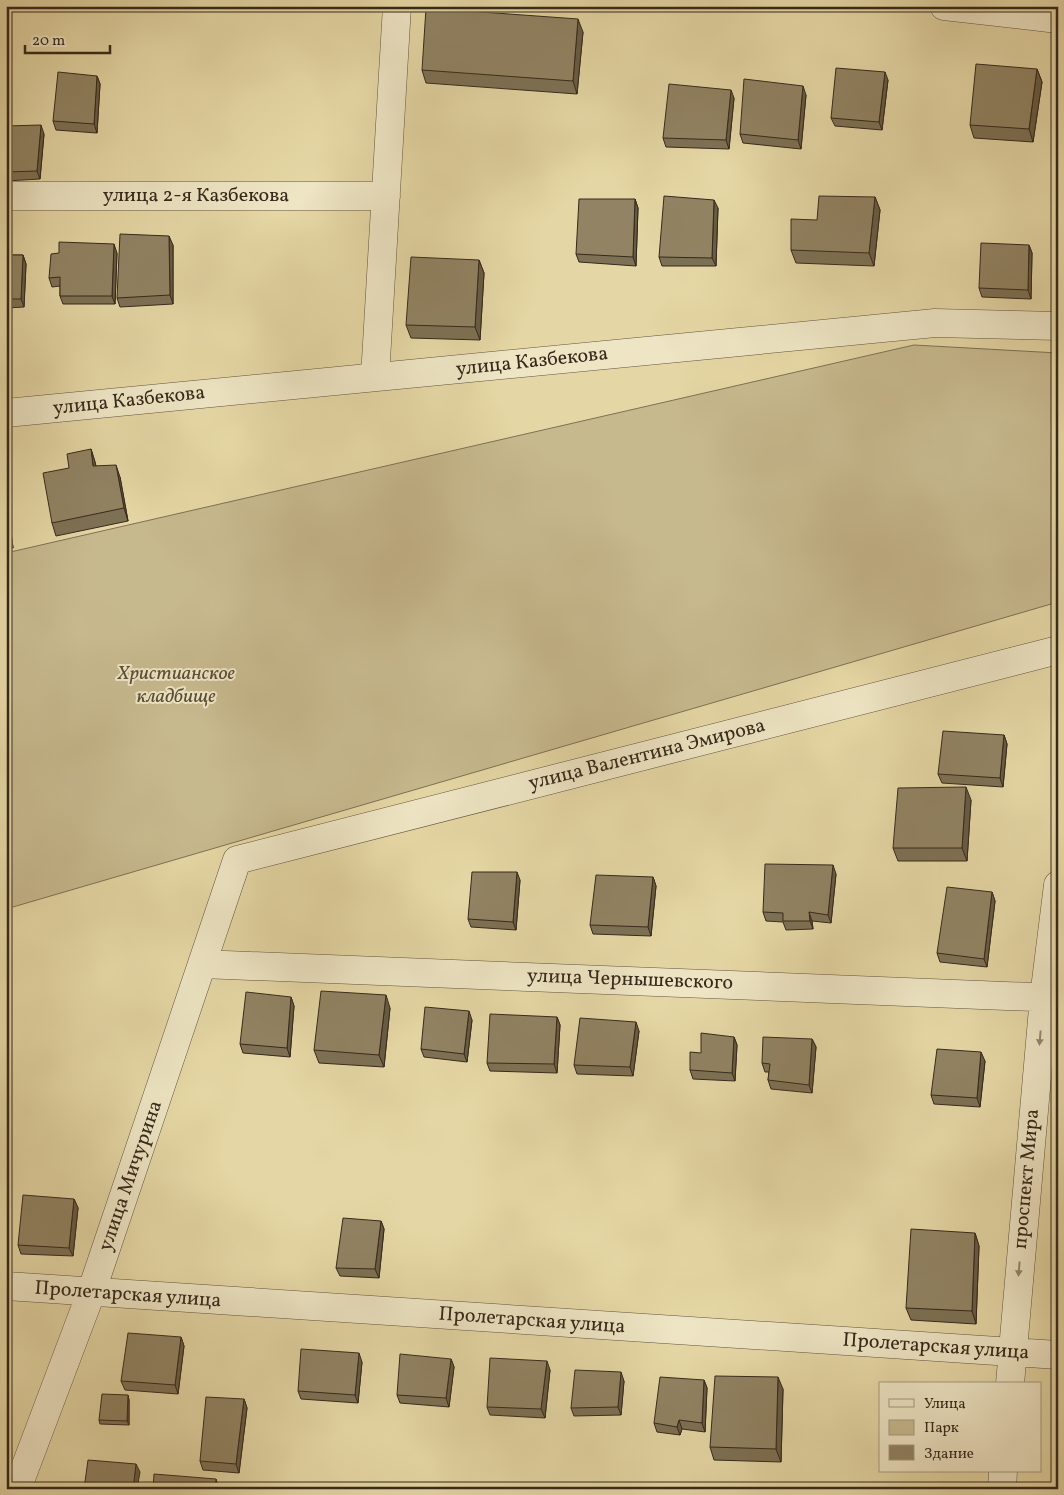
<svg xmlns="http://www.w3.org/2000/svg" width="1064" height="1495" font-family="Vollkorn,serif">
	<style>
		.green { fill: #c7b98e; stroke: #7e7154 }
		.lines { fill: none; stroke-linecap: round; stroke-linejoin: round }
		.minor-casing { stroke: #62543e; stroke-width: 29 }
		.minor { stroke: #eee5c4; stroke-width: 28 }
		.wall { fill: #7d7155; stroke: #36291b }
		.shaded-wall { fill: #665c45; stroke: #36291b }
		.building { fill: #918363; stroke: #36291b }
		.oneway { fill: #928770 }
		.labels { text-anchor: middle; dominant-baseline: central; stroke-width: 4; stroke-linejoin: round; paint-order: stroke }
		.street-label { font-size: 20px; fill: #36291b; stroke: #eee5c4 }
		.park-label { font-size: 20px; font-style: italic; fill: #5a4d38; stroke: #eee5c4 }
	</style>
	<rect width="100%" height="100%" fill="#e5d7a5"/>
	<filter id="stains"><feTurbulence type="fractalNoise" baseFrequency=".004" numOctaves="4"/><feColorMatrix values="0 0 0 0 .2 0 0 0 0 .09 0 0 0 0 .02 0 0 0 .5 -.17"/></filter>
	<radialGradient id="worn" r=".72"><stop offset=".6" stop-color="#630" stop-opacity="0"/><stop offset="1" stop-color="#630" stop-opacity=".3"/></radialGradient>
	<path class="green" d="M914,345L1058,353V602L6,909V553Z"/>
	<g class="lines">
		<defs>
			<path id="minor" d="M944,6L1058,19
				M6,196H386
				M375,377L397,6
				M6,413L935,323L1058,326
				M202,964L1058,998
				M6,1286L1058,1355
				M1010,1384L1044,997L1058,885
				M17,1489L91,1293L237,860L1058,650
				M1002,1489L1003,1471"/>
		</defs>
		<use href="#minor" class="minor-casing"/>
		<use href="#minor" class="minor"/>
	</g>
	<path class="wall" d="M583,32L577,94L426,83L422,70Z
		M1037,69L1042,82L1033,142L974,138L970,125Z
		M97,76L100,84L97,133L56,130L53,121Z
		M888,80L882,130L835,126L831,118Z
		M806,95L801,149L743,143L740,134Z
		M734,98L729,149L666,147L663,138Z
		M6,126L44,134L40,179L6,181Z
		M875,197L880,210L874,266L796,263L791,250L817,220Z
		M635,199L638,208L636,266L579,262L576,254Z
		M718,208L716,266H662L659,257Z
		M173,245V304L120,307L117,298Z
		M1029,245L1032,253L1031,299L982,297L979,288Z
		M117,253L115,304H63L60,296V286L52,287L49,278Z
		M6,255H23L26,264L24,307L6,308Z
		M479,260L484,273L480,340L411,338L406,325Z
		M91,449L95,462L96,466L120,477L128,521L56,536L52,523L69,468Z
		M6,496L13,548L6,549Z
		M1004,735L1007,744L1003,787L942,783L938,774Z
		M971,800L967,861H898L893,848Z
		M836,874L831,923L812,921L813,929L786,930L783,922L766,921L763,912Z
		M653,877L656,886L651,936L593,934L590,925Z
		M520,880L516,930L471,927L468,919Z
		M992,892L995,901L987,967L940,962L937,953Z
		M291,997L294,1006L290,1057L243,1053L240,1044Z
		M390,1008L384,1067L319,1063L314,1050Z
		M557,1017L560,1025L557,1073L490,1071L487,1063Z
		M472,1020L467,1062L424,1057L421,1049Z
		M639,1031L633,1076L577,1074L574,1065Z
		M734,1037L737,1045L735,1081L693,1079L690,1070L701,1053Z
		M812,1039L816,1047L812,1093L771,1089L768,1080L769,1072H765L762,1063Z
		M985,1061L980,1107L934,1104L931,1095Z
		M74,1199L78,1208L73,1256L21,1254L18,1245Z
		M381,1221L384,1229L379,1278L340,1276L336,1268Z
		M975,1233L979,1246L976,1324L911,1320L906,1308Z
		M181,1337L184,1346L178,1394L125,1390L121,1381Z
		M451,1359L454,1367L449,1407L400,1403L397,1395Z
		M362,1362L358,1403L301,1399L298,1391Z
		M550,1370L545,1418L490,1415L487,1407Z
		M704,1380L707,1388L705,1432L682,1429L680,1435L657,1432L654,1423Z
		M624,1381L621,1415L574,1416L571,1408Z
		M783,1389L781,1462L714,1460L710,1447Z
		M128,1395L129,1400V1425L100,1424L99,1420Z
		M244,1399L247,1408L239,1473L203,1470L200,1461Z"/>
	<path class="shaded-wall" d="M578,19L583,32L577,94L573,81Z
		M1037,69L1042,82L1033,142L1029,129Z
		M885,72L888,80L882,130L879,122Z
		M97,76L100,84L97,133L94,124Z
		M803,86L806,95L801,149L798,140Z
		M731,90L734,98L729,149L726,140Z
		M41,125L44,134L40,179L37,171Z
		M875,197L880,210L874,266L869,253Z
		M635,199L638,208L636,266L633,257Z
		M714,200L718,208L716,266L712,258Z
		M169,236L173,245V304L170,295Z
		M114,244L117,253L115,304L112,296Z
		M1029,245L1032,253L1031,299L1028,290Z
		M23,255L26,264L24,307L21,299Z
		M479,260L484,273L480,340L475,327Z
		M91,449L95,462L98,479L93,466Z
		M116,465L120,477L128,521L124,508Z
		M6,496L7,498L13,548L10,539L6,509Z
		M1004,735L1007,744L1003,787L1000,778Z
		M966,787L971,800L967,861L962,848Z
		M833,865L836,874L831,923L828,915Z
		M517,872L520,880L516,930L513,922Z
		M653,877L656,886L651,936L648,927Z
		M992,892L995,901L987,967L984,959Z
		M809,912L812,921L813,929L810,921Z
		M386,995L390,1008L384,1067L379,1055Z
		M291,997L294,1006L290,1057L287,1048Z
		M469,1011L472,1020L467,1062L464,1054Z
		M557,1017L560,1025L557,1073L554,1064Z
		M636,1022L639,1031L633,1076L630,1067Z
		M734,1037L737,1045L735,1081L732,1073Z
		M812,1039L816,1047L812,1093L809,1085Z
		M981,1052L985,1061L980,1107L977,1098Z
		M74,1199L78,1208L73,1256L69,1248Z
		M381,1221L384,1229L379,1278L375,1269Z
		M975,1233L979,1246L976,1324L972,1311Z
		M7,1324L10,1333L6,1372V1330Z
		M181,1337L184,1346L178,1394L175,1385Z
		M359,1353L362,1362L358,1403L355,1395Z
		M451,1359L454,1367L449,1407L446,1398Z
		M547,1361L550,1370L545,1418L541,1409Z
		M621,1372L624,1381L621,1415L618,1407Z
		M778,1377L783,1389L781,1462L776,1449Z
		M704,1380L707,1388L705,1432L702,1423Z
		M128,1395L129,1400V1425L127,1421Z
		M244,1399L247,1408L239,1473L236,1464Z
		M679,1420L682,1429L680,1435L677,1427Z
		M136,1464L140,1472L137,1489H133Z
		M216,1479L219,1489H215Z"/>
	<path class="building" d="M426,8L578,19L573,81L422,70Z
		M976,64L1037,69L1029,129L970,125Z
		M836,68L885,72L879,122L831,118Z
		M58,72L97,76L94,124L53,121Z
		M744,79L803,86L798,140L740,134Z
		M669,84L731,90L726,140L663,138Z
		M41,125L37,171L6,172V126Z
		M664,196L714,200L712,258L659,257Z
		M819,196L875,197L869,253L791,250V219L817,220Z
		M579,199H635L633,257L576,254Z
		M120,234L169,236L170,295L117,298Z
		M59,242L114,244L112,296H60V277L49,278L51,254L59,253Z
		M981,243L1029,245L1028,290L979,288Z
		M6,255H23L21,299H6Z
		M411,257L479,260L475,327L406,325Z
		M91,449L93,466L116,465L124,508L52,523L43,473L69,468L67,454Z
		M6,509L10,539L6,540Z
		M943,731L1004,735L1000,778L938,774Z
		M966,787L962,848H893L898,788Z
		M765,864L833,865L828,915L809,912L810,921H783V913L763,912Z
		M472,872H517L513,922L468,919Z
		M596,875L653,877L648,927L590,925Z
		M947,887L992,892L984,959L937,953Z
		M321,991L386,995L379,1055L314,1050Z
		M246,992L291,997L287,1048L240,1044Z
		M425,1007L469,1011L464,1054L421,1049Z
		M490,1014L557,1017L554,1064L487,1063Z
		M580,1018L636,1022L630,1067L574,1065Z
		M701,1033L734,1037L732,1073L690,1070V1052L701,1053Z
		M763,1037L812,1039L809,1085L768,1080L770,1064L762,1063Z
		M937,1049L981,1052L977,1098L931,1095Z
		M23,1195L74,1199L69,1248L18,1245Z
		M343,1218L381,1221L375,1269L336,1268Z
		M911,1229L975,1233L972,1311L906,1308Z
		M128,1333L181,1337L175,1385L121,1381Z
		M301,1349L359,1353L355,1395L298,1391Z
		M400,1354L451,1359L446,1398L397,1395Z
		M490,1358L547,1361L541,1409L487,1407Z
		M575,1370L621,1372L618,1407L571,1408Z
		M715,1376L778,1377L776,1449L710,1447Z
		M660,1377L704,1380L702,1423L679,1420L677,1427L654,1423Z
		M102,1394L128,1395L127,1421L99,1420Z
		M206,1397L244,1399L236,1464L200,1461Z
		M88,1460L136,1464L133,1489H84Z
		M154,1474L216,1479L215,1489H153Z"/>
	<defs><path id="oneway-solid" d="M-6-.8H1V-3.2L6.5 0L1 3.2V.8H-6Z" transform="scale(1.25)"/></defs>
	<g class="oneway">
		<use href="#oneway-solid" transform="translate(1040 1038) rotate(95)"/>
		<use href="#oneway-solid" transform="translate(1019 1269) rotate(95)"/>
	</g>
	<g class="labels">
		<g class="street-label">
			<text x="196" y="196">улица 2-я Казбекова</text>
			<text transform="translate(532 362) rotate(-6)">улица Казбекова</text>
			<text transform="translate(129 401) rotate(-6)">улица Казбекова</text>
			<text transform="translate(647 755) rotate(-14)">улица Валентина Эмирова</text>
			<text transform="translate(630 980) rotate(2)">улица Чернышевского</text>
			<text transform="translate(131 1176) rotate(-71)">улица Мичурина</text>
			<text transform="translate(1027 1179) rotate(-85)">проспект Мира</text>
			<text transform="translate(128 1295) rotate(4)">Пролетарская улица</text>
			<text transform="translate(532 1321) rotate(4)">Пролетарская улица</text>
			<text transform="translate(936 1347) rotate(4)">Пролетарская улица</text>
		</g>
		<g class="park-label">
			<text x="176" y="674">Христианское<tspan x="176" dy="23">кладбище</tspan></text>
		</g>
	</g>
	<rect width="1064" height="1495" fill="none" stroke="#e5d7a5" stroke-width="25"/>
	<rect x="8" y="8" width="1049" height="1480" fill="none" stroke="#36291b" stroke-width="2.5"/>
	<rect x="12" y="12" width="1039" height="1470" fill="none" stroke="#36291b"/>
	<rect x="879" y="1382" width="162" height="90" fill="#eee5c4" stroke="#a49a80"/>
	<rect x="889" y="1399" width="25" height="8" fill="#eee5c4" stroke="#a49a80"/>
	<text x="924" y="1408" font-size="15" fill="#36291b">Улица</text>
	<rect x="889" y="1420" width="25" height="15" fill="#c7b98e" stroke="#a49a80"/>
	<text x="924" y="1432" font-size="15" fill="#36291b">Парк</text>
	<rect x="889" y="1445" width="25" height="15" fill="#918363" stroke="#a49a80"/>
	<text x="924" y="1458" font-size="15" fill="#36291b">Здание</text>
	<path d="M25 45v8h85v-8" fill="none" stroke="#36291b" stroke-width="2.5"/>
	<text x="32" y="45" font-size="15" fill="#36291b" stroke="#eee5c4" stroke-width="4" paint-order="stroke">20 m</text>
	<rect width="100%" height="100%" filter="url(#stains)"/>
	<rect width="100%" height="100%" fill="url(#worn)"/>
</svg>
